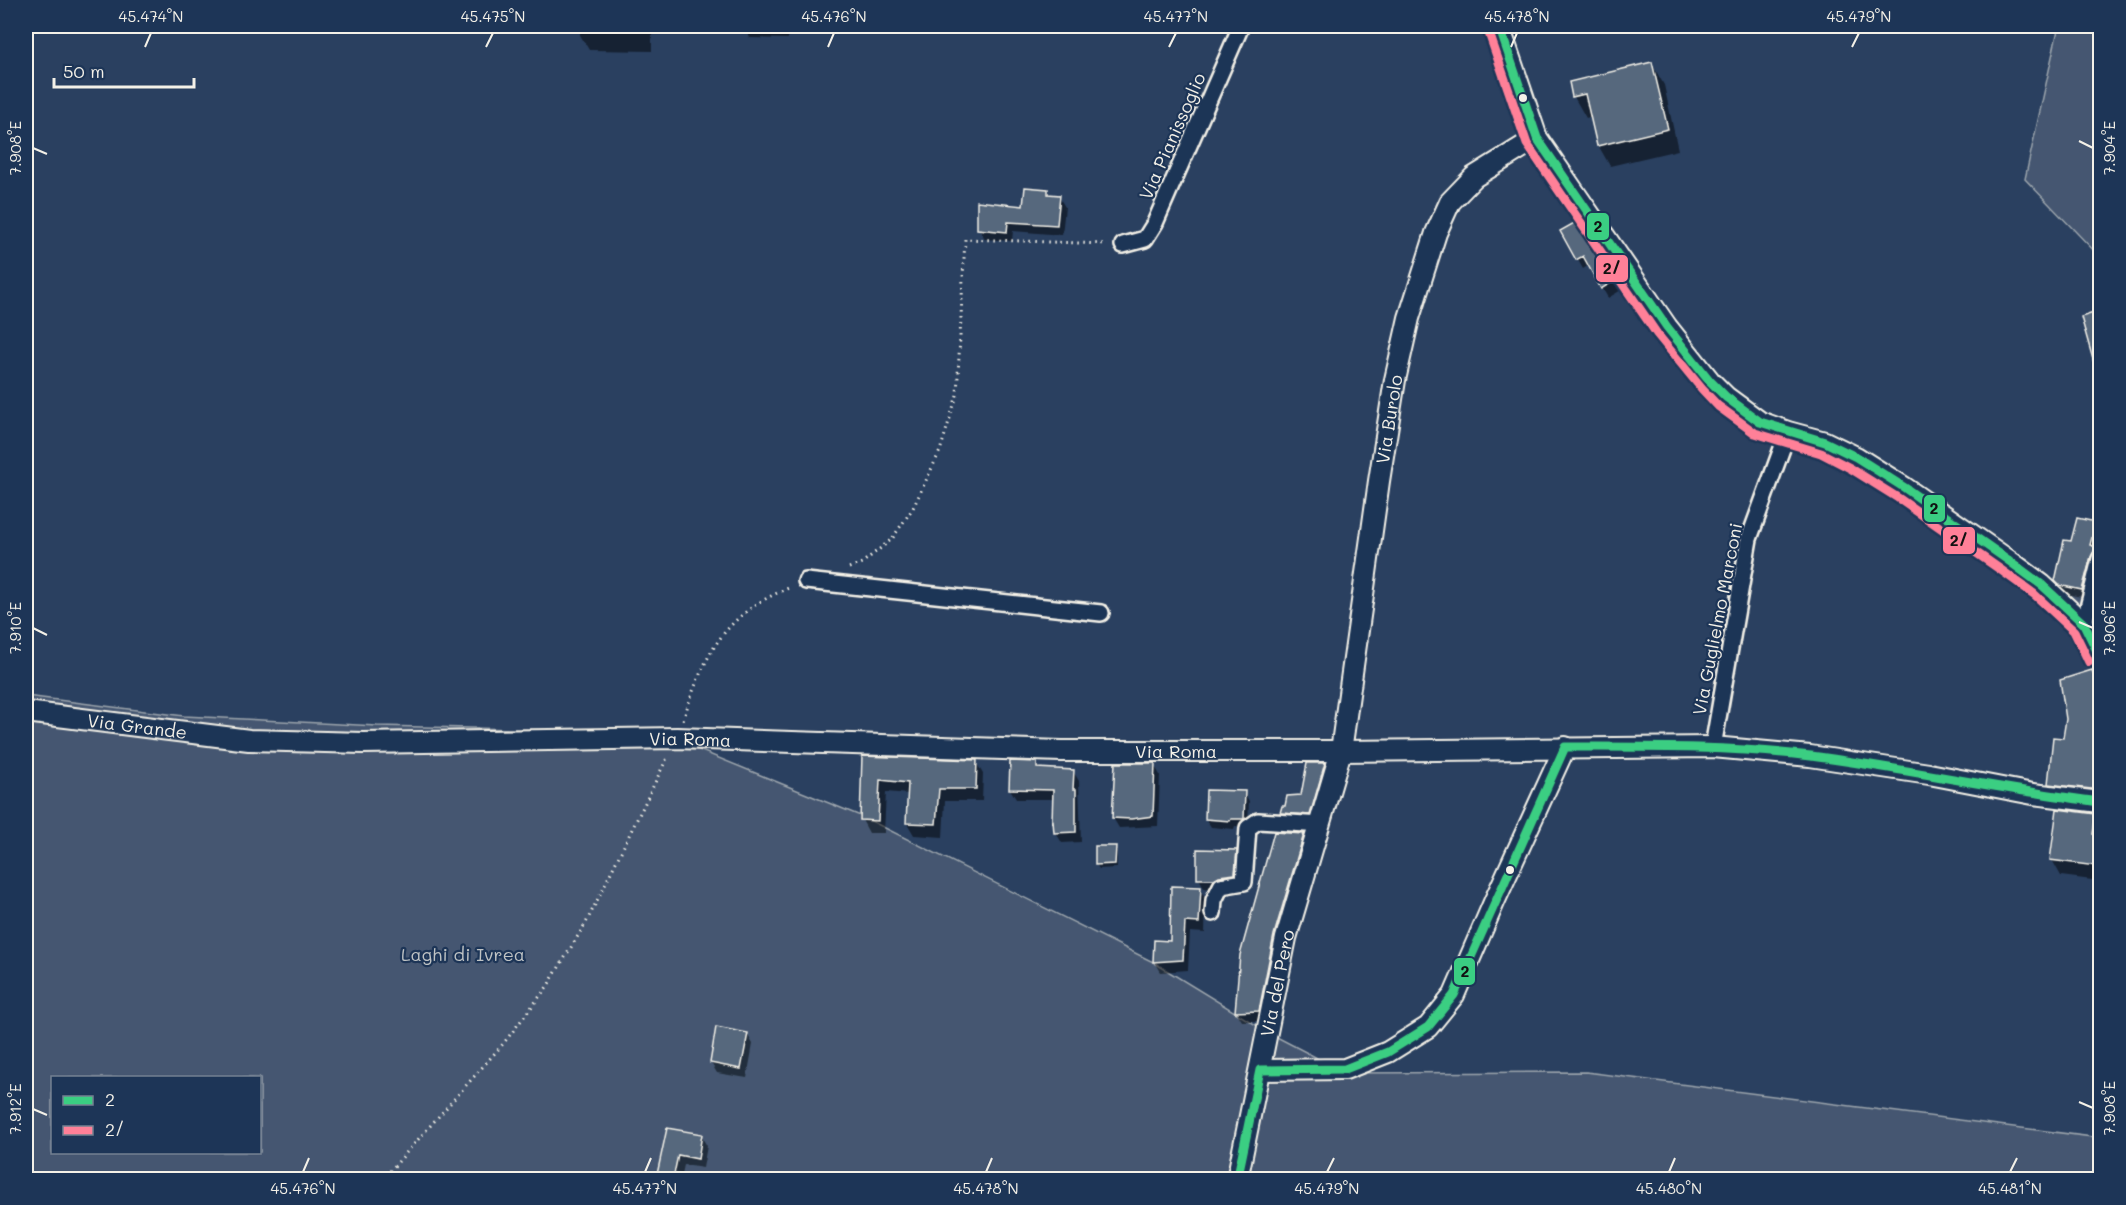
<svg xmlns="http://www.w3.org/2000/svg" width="2126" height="1205" font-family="Mali,sans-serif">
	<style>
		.green { fill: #445771; stroke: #9ca4ac; stroke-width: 1.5; fill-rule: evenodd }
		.shadow { fill: #0007 }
		.building { fill: #56677d; stroke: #f4f1e8; stroke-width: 1.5 }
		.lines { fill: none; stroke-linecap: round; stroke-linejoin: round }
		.minor-casing { stroke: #f4f1e8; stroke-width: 20 }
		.tertiary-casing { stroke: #f4f1e8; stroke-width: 24 }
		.path { stroke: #f4f1e8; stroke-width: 3; stroke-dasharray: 1.5 4.5; stroke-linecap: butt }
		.minor { stroke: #1d3557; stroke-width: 15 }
		.tertiary { stroke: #1d3557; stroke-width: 20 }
		.bus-1-casing { stroke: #1d3557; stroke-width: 14 }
		.bus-2-casing { stroke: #1d3557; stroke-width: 14 }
		.bus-1 { stroke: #3ace82; stroke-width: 9 }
		.bus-2 { stroke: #ff8098; stroke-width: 9 }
		.ticks { fill: none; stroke: #f4f1e8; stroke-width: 2 }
		.bus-dot { fill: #f4f1e8; stroke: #1d3557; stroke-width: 2 }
		.labels { text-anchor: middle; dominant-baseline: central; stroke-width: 4.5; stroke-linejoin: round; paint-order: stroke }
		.street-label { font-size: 18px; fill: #f4f1e8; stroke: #1d3557 }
		.park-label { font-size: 18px; fill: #bfc3c4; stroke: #1d3557 }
		.line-badge { stroke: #1d3557; stroke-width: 2 }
		.pale-badge-label { font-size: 16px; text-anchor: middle; font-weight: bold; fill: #111 }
		.neatline { fill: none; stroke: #f4f1e8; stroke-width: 2 }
		.ticks-label { font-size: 15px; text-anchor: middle; fill: #f4f1e8 }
	</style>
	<rect width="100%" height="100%" fill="#2a4060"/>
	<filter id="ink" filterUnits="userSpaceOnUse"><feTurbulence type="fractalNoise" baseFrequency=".0167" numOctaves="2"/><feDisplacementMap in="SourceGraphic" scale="12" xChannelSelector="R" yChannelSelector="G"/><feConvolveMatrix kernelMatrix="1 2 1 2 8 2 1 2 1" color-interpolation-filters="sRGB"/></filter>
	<g filter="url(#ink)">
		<path class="green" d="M2061,26H2100V257L2025,179L2057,34Z
			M2100,519V666L2054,598Z
			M26,696L184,716L377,726L655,732L863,817L1153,962L1269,1033L1346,1073L1586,1072L2100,1138V1180H26ZM52,1078H260V1152H52Z"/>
		<path class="shadow" d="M580,26H652V51L589,50L580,35Z
			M744,26H788V39L750,38Z
			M1652,64L1664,85L1678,150L1610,166L1598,145L1592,116L1586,118L1574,97L1570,83Z
			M1047,190L1051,196L1059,197L1065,207L1062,235L1013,231L1012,241L985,239L979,228L1025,208Z
			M1562,232L1584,241L1589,238L1623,289L1608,298L1589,265L1583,269Z
			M2100,312V365L2092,351L2083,318Z
			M2095,524L2100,533L2096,549L2100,557L2087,598L2066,594L2057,581L2072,543Z
			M2091,672L2100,688V807L2061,802L2050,783L2064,740Z
			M864,758L976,762L983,774L982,801H945L943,837L914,835L907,823L909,794L886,792L884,833H869L862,820Z
			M1037,764L1040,769L1073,771L1079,781L1081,842L1062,843L1056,833L1054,799H1016L1010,789Z
			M1154,765L1160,775L1158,826L1119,828L1113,818Z
			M1324,765L1333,780L1318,830L1290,828L1281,812L1302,797Z
			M1244,793L1249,801L1248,827L1235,826L1234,829L1211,827L1206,819Z
			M2095,815L2100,825V881L2061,876L2052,860Z
			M1303,835L1309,845L1264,1021H1242L1236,1011Z
			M1115,847L1117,852V868L1099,869L1096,864Z
			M1236,852L1241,862L1240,884L1220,889L1204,888L1199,878Z
			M1200,889L1206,899L1205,933L1190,932L1188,970L1161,972L1155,962L1171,942Z
			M747,1034L753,1044L747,1078L717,1073L711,1063Z
			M701,1136L707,1146L703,1168L684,1165L682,1174L668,1171L662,1161Z
			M583,1176L615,1180H583Z"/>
		<path class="building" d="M1652,62L1668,129L1597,146L1585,94L1572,97L1569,82Z
			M1025,187L1048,189V194L1060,195L1057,225L1008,222L1007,232L977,229V201L1023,206Z
			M1576,222L1585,239L1590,236L1619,278L1601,289L1583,256L1576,260L1560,231Z
			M2100,311V369L2096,370L2081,317Z
			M2077,518L2096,522L2090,545L2096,547L2091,557L2082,590L2059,585L2055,581L2064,540L2071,541Z
			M2092,670L2100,695V790L2048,784L2053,737L2063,738L2066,719L2060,680Z
			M862,756L977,760L976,789H939L936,824L906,823L908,783L880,780L878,821L860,820Z
			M1010,761L1037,762V768L1074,770L1073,789H1076V832L1054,833L1053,821L1052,822L1053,790L1009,789Z
			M1115,763H1155L1153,816L1131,819L1112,818Z
			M1307,763H1325L1310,815L1280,813L1282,806H1285L1287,796L1301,795Z
			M1206,790L1245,791L1244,819H1231L1230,821L1205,819Z
			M2057,809L2096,814L2093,834L2100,835L2096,866L2050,860Z
			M1274,832L1304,834L1274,935L1259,1011L1235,1012L1240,955Z
			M1095,846H1116L1115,864L1095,865Z
			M1197,849L1237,850L1235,874L1219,876L1214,879H1197Z
			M1171,886L1201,887L1199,923L1185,922L1183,960L1153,962L1154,940L1170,941Z
			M716,1027L748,1033L741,1069L710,1063Z
			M667,1128L702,1134L698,1159L678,1155L673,1179H656Z"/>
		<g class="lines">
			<defs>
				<path id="minor" d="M1123,245L1145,239L1155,223L1241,26
					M806,581L1101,613
					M2084,624L2100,559
					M1713,747L1749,539L1788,432
					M1213,913L1214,900L1221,886L1244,882L1248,828L1258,821L1321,825"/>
				<g id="tertiary">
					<path d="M1499,26L1537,138L1667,327L1710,381L1726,397L1760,422L1788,432L1825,442L1856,457L1905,488L2008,560L2042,585L2084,624L2100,657"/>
					<path id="s1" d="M26,712L249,740L363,743L677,738L1062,751H1341L1713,747L1810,756L1929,774L2033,794L2100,802"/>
					<path d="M1260,1070L1345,1069L1388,1052L1428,1027L1454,995L1495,900L1565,747"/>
					<path id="s2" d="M1237,1180L1286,938L1341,751L1379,481L1395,380L1409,318L1436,233L1450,202L1474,177L1537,138"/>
				</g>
			</defs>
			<use href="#minor" class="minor-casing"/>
			<use href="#tertiary" class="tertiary-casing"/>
			<path class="path" d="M849,568L862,563L892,539L913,508L940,451L957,395L965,239L1107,244
				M683,720C705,654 723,614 791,587
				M382,1180L503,1044L547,987L587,921L668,756"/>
			<use href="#minor" class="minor"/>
			<use href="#tertiary" class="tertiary"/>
			<defs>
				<path id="bus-1" d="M1499,26L1537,138L1667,327L1710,381L1726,397L1760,422L1825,442L1856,457L1905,488L2008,560L2042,585L2084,624L2100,657
					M1565,747C1647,747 1729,746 1811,756C1908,769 2003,790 2100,802
					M1260,1070L1345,1069L1388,1052L1428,1027L1454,995L1565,747
					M1237,1180L1260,1070"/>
				<path id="bus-2" d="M1488,30L1527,144L1657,334L1702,389L1718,406L1755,433L1821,453L1850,468L1898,498L2001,570L2034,594L2074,631L2089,662"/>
			</defs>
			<use href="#bus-1" class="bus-1-casing"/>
			<use href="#bus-2" class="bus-2-casing"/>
			<use href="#bus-1" class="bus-1"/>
			<use href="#bus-2" class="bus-2"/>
		</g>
	</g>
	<path class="ticks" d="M145,47L151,33M486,47L493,33M828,47L834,33M1169,47L1176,33M1511,47L1517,33M1852,47L1859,33M2079,141L2093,148M33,148L47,154M2079,622L2093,628M33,628L47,635M2079,1102L2093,1108M33,1109L47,1115M303,1172L309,1158M645,1172L651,1158M986,1172L992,1158M1327,1172L1334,1158M1669,1172L1675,1158M2010,1172L2017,1158"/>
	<g class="bus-dot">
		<circle cx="1523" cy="98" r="5"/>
		<circle cx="1510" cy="870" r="5"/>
	</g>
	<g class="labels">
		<g class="street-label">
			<text transform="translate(1172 136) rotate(-66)">Via Pianissoglio</text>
			<text stroke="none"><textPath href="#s2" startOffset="777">Via Burolo</textPath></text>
			<text transform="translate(1717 619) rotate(-79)">Via Guglielmo Marconi</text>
			<text stroke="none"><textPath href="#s1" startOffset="112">Via Grande</textPath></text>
			<text stroke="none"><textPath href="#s1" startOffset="666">Via Roma</textPath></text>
			<text stroke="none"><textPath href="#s1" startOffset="1152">Via Roma</textPath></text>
			<text stroke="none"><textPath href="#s2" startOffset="201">Via del Pero</textPath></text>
		</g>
		<g class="park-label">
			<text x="463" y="954">Laghi di Ivrea</text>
		</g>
	</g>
	<g class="line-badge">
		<rect x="1586" y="212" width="24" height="29" rx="6" fill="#3ace82"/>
		<rect x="1595" y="254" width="34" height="29" rx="6" fill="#ff8098"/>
		<rect x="1923" y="494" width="23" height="29" rx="6" fill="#3ace82"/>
		<rect x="1942" y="526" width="34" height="29" rx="6" fill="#ff8098"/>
		<rect x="1453" y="957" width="23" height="29" rx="6" fill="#3ace82"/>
	</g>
	<g class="pale-badge-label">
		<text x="1598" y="232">2</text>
		<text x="1612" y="274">2/</text>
		<text x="1934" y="514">2</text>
		<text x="1959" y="546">2/</text>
		<text x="1465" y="977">2</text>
	</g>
	<rect width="2126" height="1205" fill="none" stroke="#1d3557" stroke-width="66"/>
	<rect x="51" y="1076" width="210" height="78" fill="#1d3557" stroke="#738091" stroke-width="1.5"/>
	<rect x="63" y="1096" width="30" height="9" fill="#3ace82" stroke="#738091" stroke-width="1.5"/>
	<text x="105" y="1106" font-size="18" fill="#f4f1e8">2</text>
	<rect x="63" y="1126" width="30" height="9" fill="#ff8098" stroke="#738091" stroke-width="1.5"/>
	<text x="105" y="1136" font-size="18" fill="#f4f1e8">2/</text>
	<path d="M54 78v9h140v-9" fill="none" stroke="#f4f1e8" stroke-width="3"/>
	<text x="63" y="78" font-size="18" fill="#f4f1e8" stroke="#1d3557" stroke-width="4.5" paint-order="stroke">50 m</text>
	<rect x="33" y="33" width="2060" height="1139" class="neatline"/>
	<g class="ticks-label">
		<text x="151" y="22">45.474°N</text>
		<text x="493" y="22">45.475°N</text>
		<text x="834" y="22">45.476°N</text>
		<text x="1176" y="22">45.477°N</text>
		<text x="1517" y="22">45.478°N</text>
		<text x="1859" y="22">45.479°N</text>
		<text transform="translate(2110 148) rotate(-90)" y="5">7.904°E</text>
		<text transform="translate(16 148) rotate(-90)" y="5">7.908°E</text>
		<text transform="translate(2110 628) rotate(-90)" y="5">7.906°E</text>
		<text transform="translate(16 628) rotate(-90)" y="5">7.910°E</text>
		<text transform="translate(2110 1108) rotate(-90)" y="5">7.908°E</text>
		<text transform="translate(16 1109) rotate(-90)" y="5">7.912°E</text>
		<text x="303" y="1194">45.476°N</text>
		<text x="645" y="1194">45.477°N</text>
		<text x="986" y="1194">45.478°N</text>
		<text x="1327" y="1194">45.479°N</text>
		<text x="1669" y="1194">45.480°N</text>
		<text x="2010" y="1194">45.481°N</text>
	</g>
</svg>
